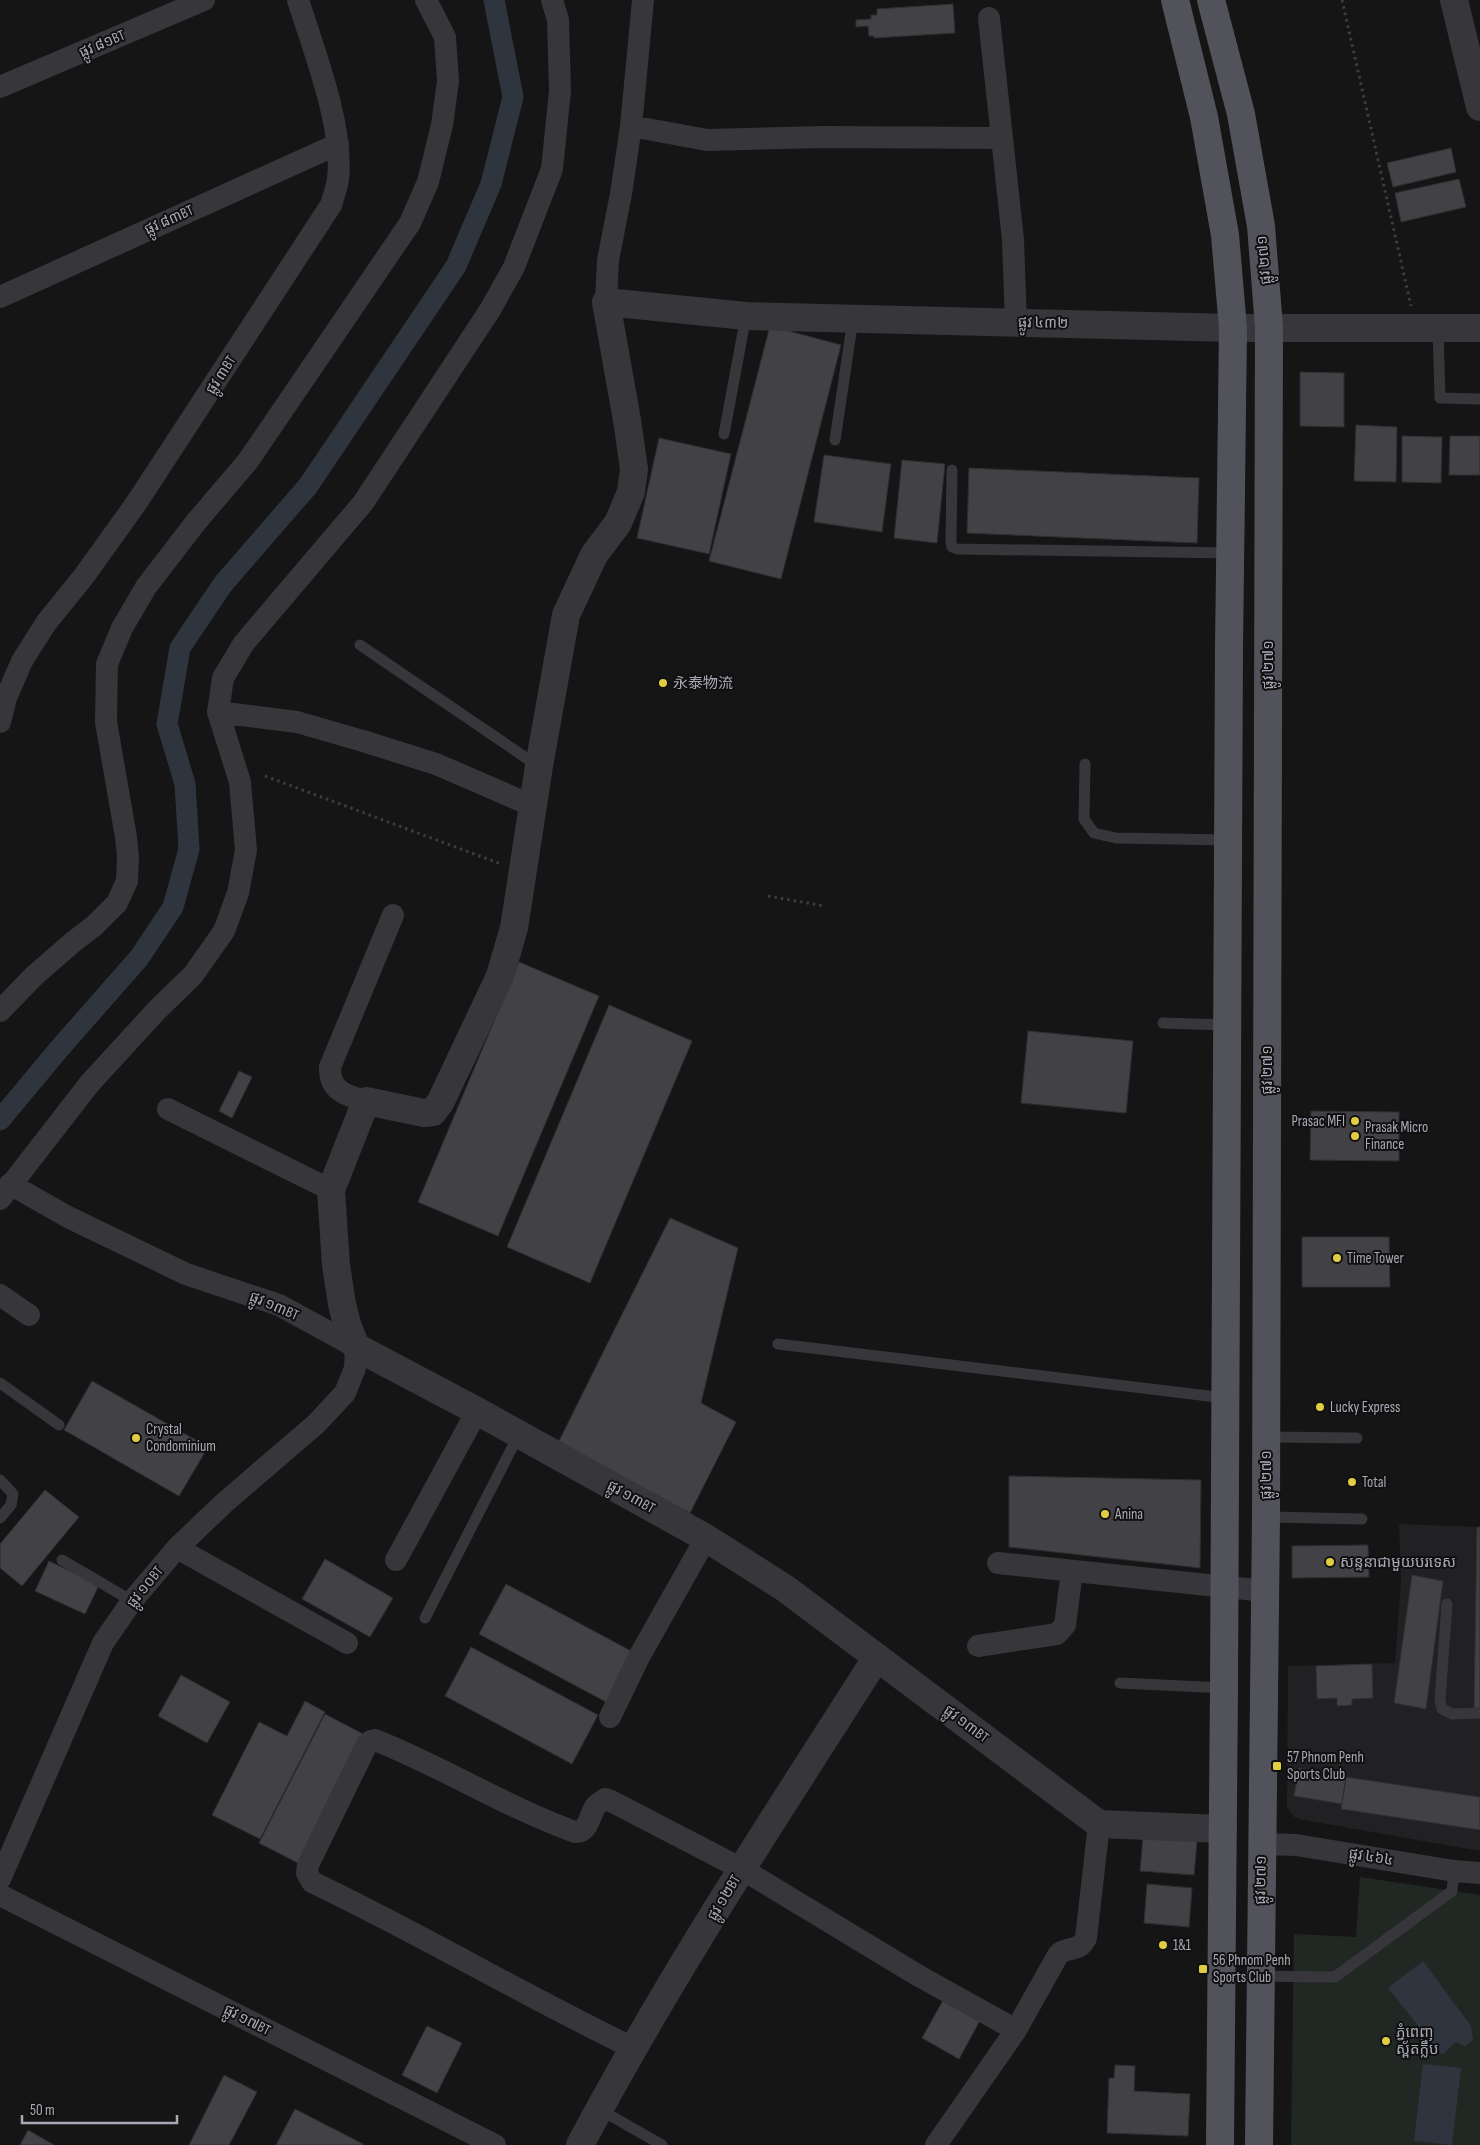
<svg xmlns="http://www.w3.org/2000/svg" width="1480" height="2145" font-family="'Sofia Sans Condensed','Noto Sans SC','Noto Sans Khmer',sans-serif">
	<style>
		.built { fill: #212123 }
		.green { fill: #212823 }
		.water { fill: #2f353e }
		.lines { fill: none; stroke-linecap: round; stroke-linejoin: round }
		.canal { stroke: #2f353e; stroke-width: 21 }
		.building { fill: #424246; stroke: #2f2f32 }
		.path { stroke: #3c3d42; stroke-width: 3; stroke-dasharray: 2.5 4; stroke-linecap: butt }
		.service { stroke: #36363b; stroke-width: 11 }
		.minor { stroke: #36363b; stroke-width: 22 }
		.tertiary { stroke: #36363b; stroke-width: 28 }
		.primary { stroke: #52525a; stroke-width: 28 }
		.poi-dot { fill: #e1cc42; stroke: #101011; stroke-width: 2 }
		.labels { text-anchor: middle; dominant-baseline: central; stroke-width: 4; stroke-linejoin: round; paint-order: stroke }
		.street-label { font-size: 15px; fill: #a8a9b5; stroke: #101011 }
		.poi-label { font-size: 15px; fill: #a8a9b5; stroke: #101011; text-anchor: start }
	</style>
	<rect width="100%" height="100%" fill="#151516"/>
	<path class="built" d="M1399,1524L1480,1527V1851L1304,1820L1294,1817L1287,1807L1288,1666L1395,1663L1401,1582Z"/>
	<path class="green" d="M1360,1877L1480,1895V2145H1291L1294,1934L1356,1937Z"/>
	<path class="water" d="M1423,1961L1471,2026L1473,2040L1465,2046L1456,2042L1442,2055L1388,1988Z
		M1423,2064L1461,2068L1452,2145L1414,2141Z"/>
	<g class="lines">
		<path class="canal" d="M0,1120L59,1049L139,958L173,907L189,849L185,784L167,724L180,648L223,584L308,486L456,266L491,184L513,97L494,0"/>
	</g>
	<path class="building" d="M953,4L955,33L874,38V36H869L868,26L856,27V20L871,19V15H877V9Z
		M1451,148L1456,172L1393,187L1387,163Z
		M1459,179L1466,207L1401,222L1395,193Z
		M770,326L841,345L781,579L709,561Z
		M1300,372L1344,373V427L1300,426Z
		M1356,425L1397,427L1396,482L1354,481Z
		M1402,436L1442,437L1441,483L1402,482Z
		M1450,436H1480V475H1449Z
		M659,438L731,454L709,554L637,538Z
		M824,455L891,464L882,532L814,522Z
		M902,460L945,464L937,543L894,538Z
		M969,468L1199,478L1197,543L967,533Z
		M519,962L599,996L498,1236L418,1202Z
		M609,1005L692,1041L590,1283L507,1247Z
		M1028,1031L1133,1041L1126,1113L1021,1103Z
		M239,1071L252,1077L232,1118L219,1111Z
		M1311,1111L1399,1112V1161L1310,1160Z
		M670,1218L738,1248L701,1403L736,1422L690,1513L558,1443Z
		M1302,1237H1389L1390,1287H1302Z
		M92,1381L208,1447L179,1496L64,1430Z
		M1009,1476L1201,1480L1200,1568L1009,1547Z
		M45,1490L79,1517L22,1586L0,1568V1544Z
		M1477,1527H1480V1708H1474Z
		M1368,1545L1369,1577L1292,1578V1546Z
		M325,1559L393,1598L370,1637L302,1599Z
		M49,1561L99,1585L85,1614L35,1591Z
		M1412,1575L1443,1581L1426,1709L1394,1703Z
		M506,1584L633,1652L606,1702L479,1634Z
		M471,1647L598,1715L572,1764L445,1696Z
		M1372,1664L1373,1698L1352,1699V1705L1337,1706V1698L1317,1699L1316,1666Z
		M181,1675L230,1702L207,1743L158,1716Z
		M305,1701L325,1712L260,1839L212,1815L259,1722L287,1736Z
		M325,1714L363,1734L298,1863L259,1843Z
		M1299,1768L1346,1777L1342,1804L1294,1796Z
		M1346,1777L1480,1797V1830L1341,1809Z
		M1143,1837L1197,1841L1194,1875L1140,1871Z
		M1147,1884L1192,1888L1189,1927L1144,1923Z
		M946,1995L983,2015L959,2059L922,2038Z
		M427,2026L462,2043L437,2093L402,2075Z
		M1115,2065L1135,2066L1134,2091L1190,2094L1188,2136L1107,2133L1109,2078H1114Z
		M224,2075L257,2092L229,2145H189Z
		M295,2109L363,2144V2145H276Z
		M28,2130L54,2145H20Z"/>
	<g class="lines">
		<path class="path" d="M1342,0L1411,306
			M265,776L501,864
			M768,896L825,906"/>
		<path class="service" d="M1438,328L1440,398L1480,399
			M724,434L746,316
			M835,440L853,319
			M952,470L951,543L952,547L957,549L1230,553
			M360,645L538,766
			M1085,764L1084,819L1094,833L1116,838L1228,840
			M1163,1023L1227,1025
			M778,1344L1225,1398
			M0,1383L59,1425
			M1266,1437L1357,1438
			M0,1480L13,1494L11,1505L0,1518
			M1266,1517L1362,1519
			M62,1560L132,1601
			M1447,1604L1440,1700L1442,1709L1452,1714L1480,1713
			M425,1618L518,1436
			M1120,1683L1224,1688
			M1260,1976L1335,1977L1452,1891L1454,1871
			M599,2109L662,2145"/>
		<path class="minor" d="M989,18L1013,240L1016,323
			M0,87L204,0
			M631,126L707,140L824,137L1002,138
			M0,297L338,144
			M606,302L608,260L621,194L631,126L643,0
			M218,712L297,722L363,741L436,764L533,806
			M0,722L6,698L22,661L46,623L84,576L137,502L331,205C333,197 337,188 338,179C344,127 314,51 298,0
			M0,1011L34,976L73,942L94,926L117,903L127,881L128,857L126,837L106,722L107,664L122,628L146,587L196,522L248,461L410,223L428,182L442,125L448,81L445,37L426,0
			M366,1101C347,1096 329,1091 330,1067L393,915
			M168,1109L331,1190
			M0,1199L90,1083L157,1010L193,975L224,931L238,893L246,850L240,782L218,712L223,678L244,643L363,503L490,310L514,267L552,169L560,91L558,20L552,0
			M0,1295L29,1315
			M177,1548L347,1643
			M396,1560L477,1411
			M998,1563L1265,1591
			M978,1646L1057,1634L1065,1625L1072,1571
			M610,1717L640,1655L706,1538
			M1262,1844L1296,1845L1454,1871L1480,1873
			M0,1879L103,1643L132,1601L177,1548L223,1504L316,1424L345,1393L355,1368L356,1347L279,1305L186,1274L68,1217L10,1184
			M0,1895L495,2145
			M633,2048C525,1996 421,1934 312,1882L307,1873L308,1865L367,1744L371,1741L375,1740C443,1767 506,1807 575,1832C588,1833 589,1817 595,1807C597,1804 601,1802 605,1799L611,1801L742,1869L919,1976L1016,2030
			M936,2145L1016,2030L1058,1955C1067,1945 1078,1954 1086,1938L1099,1824"/>
		<path class="tertiary" d="M1454,0L1480,107
			M1223,1829L1099,1824L786,1589L706,1538L477,1411L356,1347L347,1324L342,1304L336,1265L331,1190L366,1101L424,1113L433,1112L441,1101L500,976L514,928L539,766L566,615L594,555L618,523L631,492L634,469L627,420L606,302L746,316L1233,328H1480
			M580,2145C669,1977 775,1817 877,1657"/>
		<path class="primary" d="M1175,0L1204,117L1225,235L1233,328L1229,649L1224,1688L1220,2145
			M1211,0L1241,114L1261,226L1269,327L1266,1517L1259,2145"/>
	</g>
	<g class="poi-dot">
		<circle cx="663" cy="683" r="5"/>
		<circle cx="1355" cy="1121" r="5"/>
		<circle cx="1355" cy="1136" r="5"/>
		<circle cx="1337" cy="1258" r="5"/>
		<circle cx="1320" cy="1407" r="5"/>
		<circle cx="136" cy="1438" r="5"/>
		<circle cx="1352" cy="1482" r="5"/>
		<circle cx="1105" cy="1514" r="5"/>
		<circle cx="1330" cy="1562" r="5"/>
		<rect x="1272" y="1761" width="10" height="10" rx="2.5"/>
		<circle cx="1163" cy="1945" r="5"/>
		<rect x="1198" y="1964" width="10" height="10" rx="2.5"/>
		<circle cx="1386" cy="2041" r="5"/>
	</g>
	<g class="labels">
		<g class="street-label">
			<text transform="translate(102 44) rotate(-23)">ផ្លូវ ៨១BT</text>
			<text transform="translate(169 220) rotate(-24)">ផ្លូវ ៨៣BT</text>
			<text transform="translate(1264 260) rotate(-95)">ផ្លូវ ២៧១</text>
			<text transform="translate(1043 323) rotate(1)">ផ្លូវ ៤៣២</text>
			<text transform="translate(221 375) rotate(-57)">ផ្លូវ ៣BT</text>
			<text transform="translate(1268 665) rotate(-90)">ផ្លូវ ២៧១</text>
			<text transform="translate(1267 1070) rotate(-90)">ផ្លូវ ២៧១</text>
			<text transform="translate(274 1306) rotate(23)">ផ្លូវ ១៣BT</text>
			<text transform="translate(1266 1475) rotate(-90)">ផ្លូវ ២៧១</text>
			<text transform="translate(631 1497) rotate(29)">ផ្លូវ ១៣BT</text>
			<text transform="translate(145 1587) rotate(-51)">ផ្លូវ ១០BT</text>
			<text transform="translate(966 1724) rotate(37)">ផ្លូវ ១៣BT</text>
			<text transform="translate(1371 1857) rotate(9)">ផ្លូវ ៤៦៤</text>
			<text transform="translate(1261 1880) rotate(-89)">ផ្លូវ ២៧១</text>
			<text transform="translate(724 1898) rotate(-59)">ផ្លូវ ១២BT</text>
			<text transform="translate(247 2020) rotate(27)">ផ្លូវ ១៧BT</text>
		</g>
		<g class="poi-label">
			<text x="673" y="683">永泰物流</text>
			<text x="1345" y="1121" text-anchor="end">Prasac MFI</text>
			<text x="1365" y="1127">Prasak Micro<tspan x="1365" dy="17">Finance</tspan></text>
			<text x="1347" y="1258">Time Tower</text>
			<text x="1330" y="1407">Lucky Express</text>
			<text x="146" y="1429">Crystal<tspan x="146" dy="17">Condominium</tspan></text>
			<text x="1362" y="1482">Total</text>
			<text x="1115" y="1514">Anina</text>
			<text x="1340" y="1562">សន្ទនាជាមួយបរទេស</text>
			<text x="1287" y="1757">57 Phnom Penh<tspan x="1287" dy="17">Sports Club</tspan></text>
			<text x="1173" y="1945">1&amp;1</text>
			<text x="1213" y="1960">56 Phnom Penh<tspan x="1213" dy="17">Sports Club</tspan></text>
			<text x="1396" y="2032">ភ្នំពេញ<tspan x="1396" dy="17">ស្ព័តក្លឹប</tspan></text>
		</g>
	</g>
	<path d="M22 2115v8h155v-8" fill="none" stroke="#a8a9b5" stroke-width="2.5"/>
	<text x="30" y="2115" font-size="15" fill="#a8a9b5" stroke="#101011" stroke-width="4" paint-order="stroke">50 m</text>
</svg>
